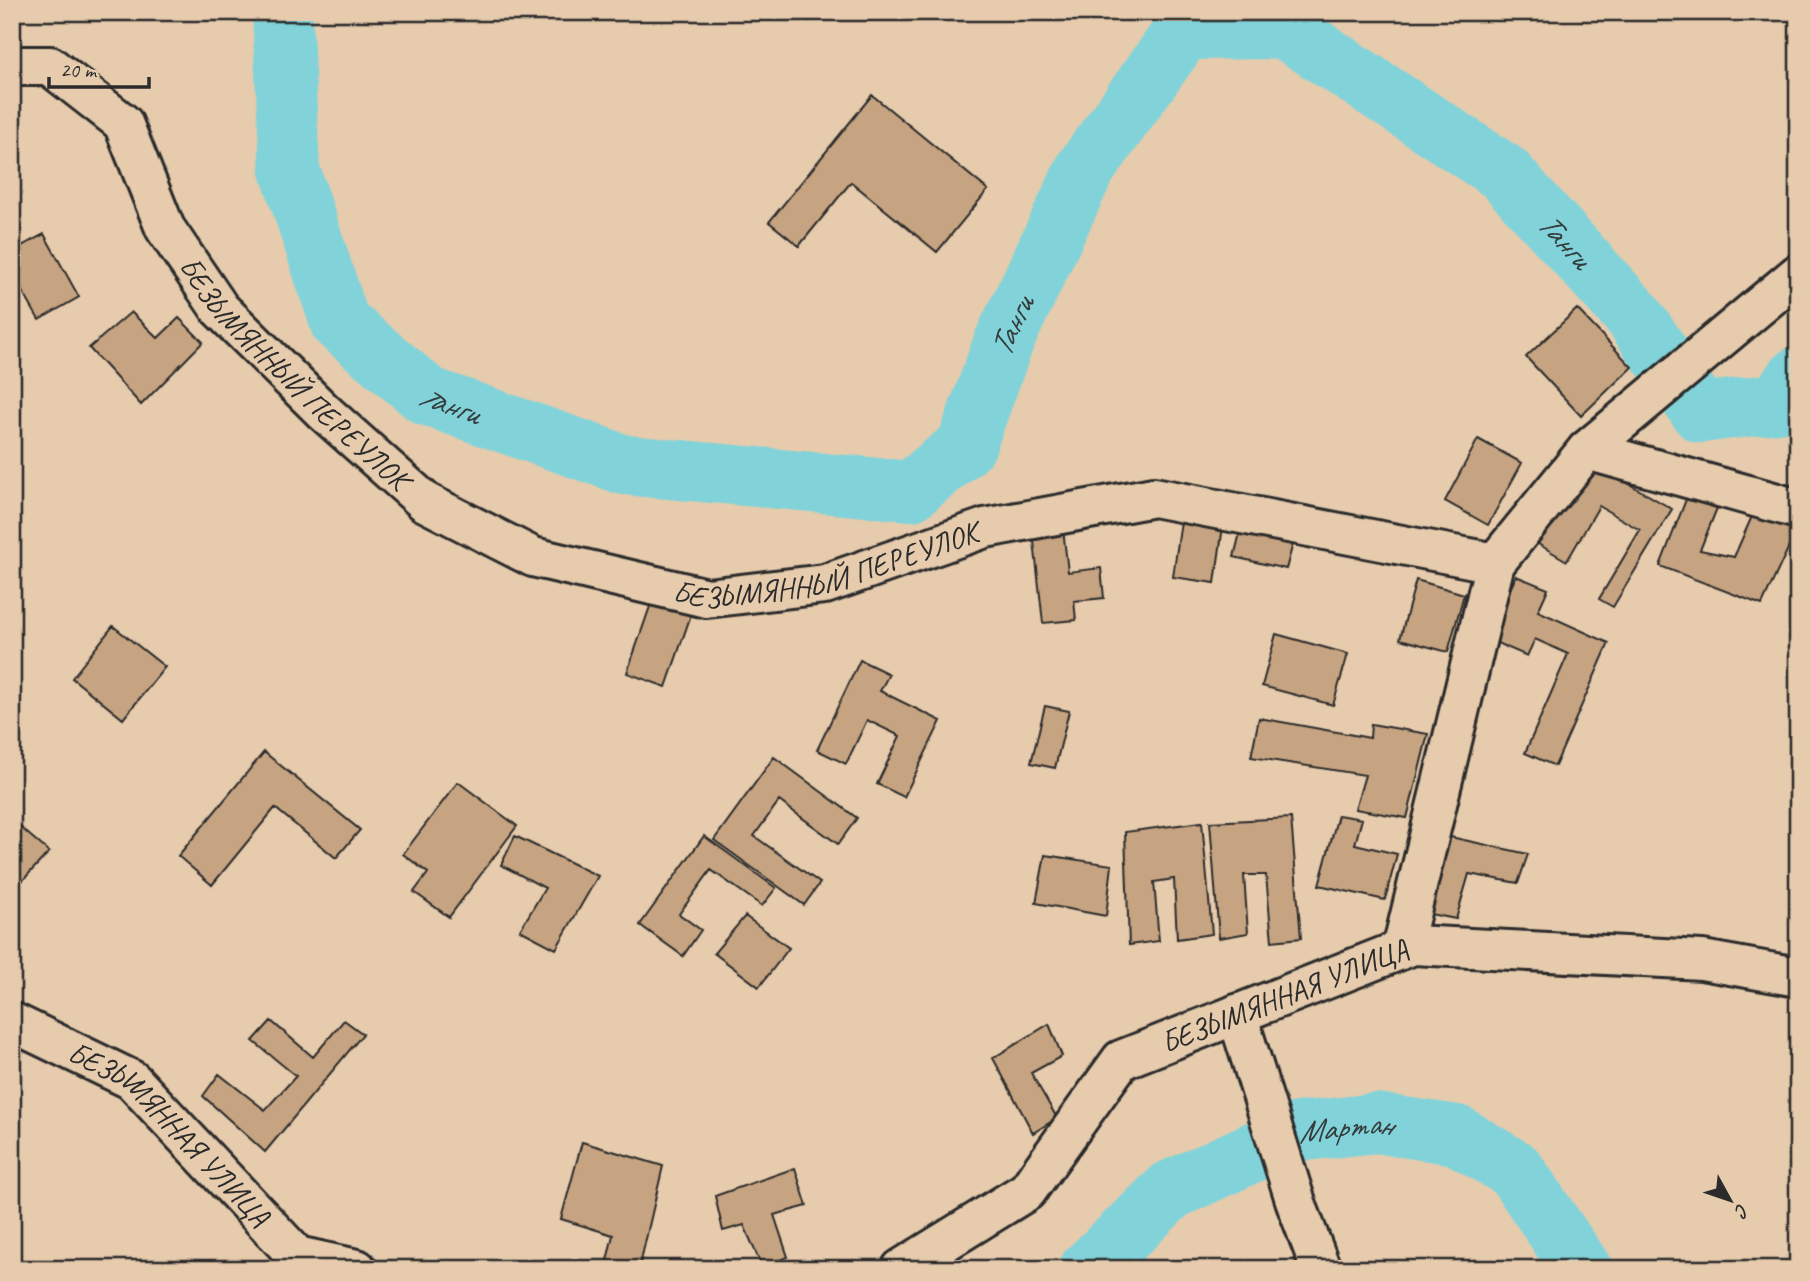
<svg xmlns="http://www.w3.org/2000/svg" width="1810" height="1281" font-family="Caveat,sans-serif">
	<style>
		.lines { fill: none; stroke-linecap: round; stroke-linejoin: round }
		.river { stroke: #82d3d9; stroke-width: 60 }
		.building { fill: #c7a481; stroke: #2b2b2b; stroke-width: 2 }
		.minor-casing { stroke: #2b2b2b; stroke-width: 44 }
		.minor { stroke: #e6cbad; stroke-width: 38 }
		.labels { text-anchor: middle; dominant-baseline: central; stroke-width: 5; stroke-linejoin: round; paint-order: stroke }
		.street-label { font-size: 30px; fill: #2b2b2b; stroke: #e6cbad }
		.water-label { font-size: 32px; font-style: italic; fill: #343c3c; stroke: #e6cbad }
	</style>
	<rect width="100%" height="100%" fill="#e6cbad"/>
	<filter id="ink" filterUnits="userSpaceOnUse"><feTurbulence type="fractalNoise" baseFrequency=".0143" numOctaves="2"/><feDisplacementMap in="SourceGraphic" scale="14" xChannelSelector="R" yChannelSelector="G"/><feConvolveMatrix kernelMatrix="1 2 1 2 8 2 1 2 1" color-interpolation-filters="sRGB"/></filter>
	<g filter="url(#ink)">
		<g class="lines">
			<g class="river">
				<path id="s1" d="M282,12L290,170L340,323L427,396L625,465L911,491L966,446L1004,341L1085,169L1184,30L1285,29L1504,173L1633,315L1701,413L1777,403L1798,376"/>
				<path id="s2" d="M1089,1269L1171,1190L1297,1132L1376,1123L1457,1135L1515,1170L1582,1269"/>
			</g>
		</g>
		<path class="building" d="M872,95L988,190L937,252L851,182L799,246L769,222Z
			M44,234L79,297L39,320L12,273V251Z
			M1577,309L1632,367L1581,416L1526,357Z
			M131,312L158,338L179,318L203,342L141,405L89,348Z
			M1478,439L1522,463L1488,525L1445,501Z
			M1588,460L1672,509L1613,607L1599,599L1640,530L1599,506L1567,561L1538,544Z
			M1687,497L1717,508L1700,550L1734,557L1753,514L1798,527L1762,605L1660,566Z
			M1181,521L1223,526L1215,583L1173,577Z
			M1242,525L1295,536L1286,569L1234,557Z
			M1063,529L1068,572L1101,568L1104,598L1074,601L1076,620L1043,623L1033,532Z
			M1516,576L1548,589L1538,611L1609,643L1555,766L1525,753L1568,654L1535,639L1527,656L1488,639Z
			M1416,580L1464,594L1448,652L1400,639Z
			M655,592L694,606L666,687L627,673Z
			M113,626L165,667L123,719L72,678Z
			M1276,634L1348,654L1333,705L1262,686Z
			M860,660L889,674L880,691L941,721L904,797L877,784L900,736L867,720L846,764L817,750Z
			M1045,706L1069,711L1055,768L1031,763Z
			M1259,718L1370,738L1371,724L1428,734L1407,818L1355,809L1365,775L1251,757Z
			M264,752L360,830L336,858L275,808L212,885L178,856Z
			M774,757L857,818L838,844L779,801L754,836L820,883L804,905L714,840Z
			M458,782L517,826L449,917L414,892L428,873L403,854Z
			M1338,815L1362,819L1355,844L1397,854L1385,900L1319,885Z
			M1291,818L1301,938L1272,941L1266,875H1244L1248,933L1219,938L1210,822Z
			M12,820L49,852L12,892Z
			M1202,822L1212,934L1177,939L1174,879L1154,882L1159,941L1129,945L1125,832Z
			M1441,835L1528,854L1518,883L1469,874L1456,919L1420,912Z
			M515,836L598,876L556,949L520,930L545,888L501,865Z
			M704,836L776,888L762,906L711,870L679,914L701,930L683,956L640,925Z
			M1045,855L1112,865L1106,916L1036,903Z
			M745,916L789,948L759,987L714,953Z
			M344,1020L363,1034L265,1152L203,1096L219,1074L265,1110L296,1076L253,1041L271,1021L313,1057Z
			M1049,1024L1062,1056L1031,1073L1057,1118L1033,1133L993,1058Z
			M582,1142L663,1166L639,1269H605L613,1235L561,1219Z
			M795,1168L807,1206L774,1215L788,1257L762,1267L744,1225L723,1231L715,1196Z"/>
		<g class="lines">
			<defs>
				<g id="minor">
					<path id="s3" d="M12,66H50L123,123L165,228L220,309L324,412L425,502L533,557L707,598L825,584L985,528L1154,497L1495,563L1587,450L1798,509"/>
					<path d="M1587,450L1798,274"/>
					<path d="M1402,949L1495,563"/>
					<path d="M1237,1014L1297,1206L1321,1269"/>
					<path id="s4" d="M12,1022L132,1080L297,1256L357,1269"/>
					<path id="s5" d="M901,1269L1027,1191L1121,1060L1413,945L1702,960L1798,977"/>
				</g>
			</defs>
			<use href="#minor" class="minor-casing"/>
			<use href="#minor" class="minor"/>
		</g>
	</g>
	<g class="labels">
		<g class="street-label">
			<text stroke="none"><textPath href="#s3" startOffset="439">БЕЗЫМЯННЫЙ ПЕРЕУЛОК</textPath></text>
			<text stroke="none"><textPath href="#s3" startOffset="1046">БЕЗЫМЯННЫЙ ПЕРЕУЛОК</textPath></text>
			<text stroke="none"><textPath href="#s5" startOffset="485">БЕЗЫМЯННАЯ УЛИЦА</textPath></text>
			<text stroke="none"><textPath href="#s4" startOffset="196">БЕЗЫМЯННАЯ УЛИЦА</textPath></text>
		</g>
		<g class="water-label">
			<text stroke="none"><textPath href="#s1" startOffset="1927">Танги</textPath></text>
			<text stroke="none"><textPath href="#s1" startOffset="1129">Танги</textPath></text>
			<text stroke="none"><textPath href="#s1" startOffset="457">Танги</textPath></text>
			<text stroke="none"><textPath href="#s2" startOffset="301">Мартан</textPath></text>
		</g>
	</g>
	<rect width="1810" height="1281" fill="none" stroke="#e6cbad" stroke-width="42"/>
	<rect x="21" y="21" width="1768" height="1239" fill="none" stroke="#2b2b2b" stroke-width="2.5" filter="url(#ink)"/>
	<g transform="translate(1730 1200) rotate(130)" stroke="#e6cbad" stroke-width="5" paint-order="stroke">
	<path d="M0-5L12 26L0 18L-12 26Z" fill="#2b2b2b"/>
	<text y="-10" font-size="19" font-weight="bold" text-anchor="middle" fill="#2b2b2b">С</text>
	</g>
	<path d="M49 77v10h100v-10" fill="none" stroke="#2b2b2b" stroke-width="3.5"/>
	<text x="60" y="77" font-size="21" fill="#2b2b2b" stroke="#e6cbad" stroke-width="5" paint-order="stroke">20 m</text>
</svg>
